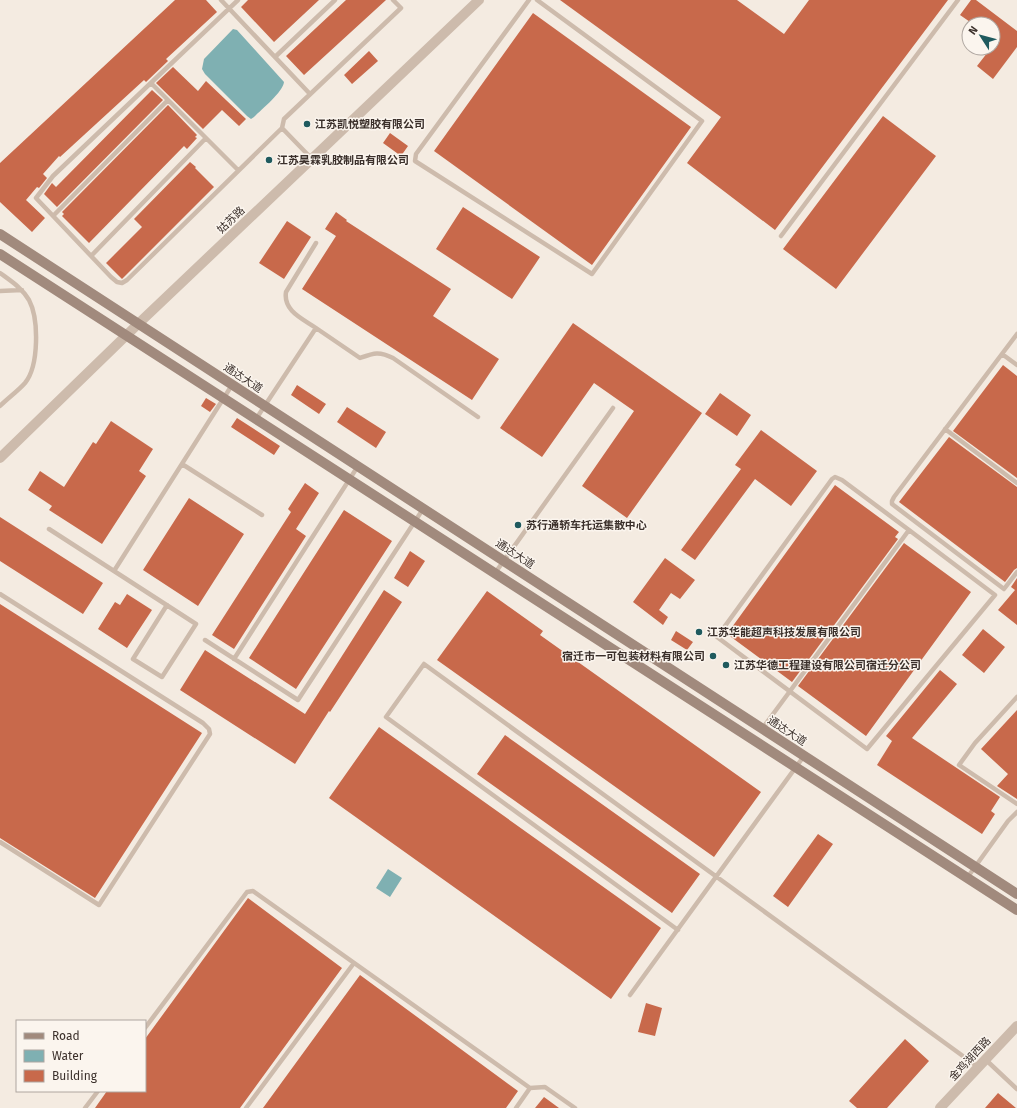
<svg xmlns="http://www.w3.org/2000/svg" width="1017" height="1108" font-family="'Fira Sans','Noto Sans SC',sans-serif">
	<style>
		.water { fill: #7fb0b2 }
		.building { fill: #c8694b }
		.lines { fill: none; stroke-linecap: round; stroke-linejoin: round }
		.service { stroke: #cdbbac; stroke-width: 4.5 }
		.tertiary { stroke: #cdbbac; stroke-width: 10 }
		.secondary { stroke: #a18a7d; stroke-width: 10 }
		.poi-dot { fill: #1f5a5e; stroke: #fbf5ee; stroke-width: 1.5 }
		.labels { text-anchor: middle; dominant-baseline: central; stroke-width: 3; stroke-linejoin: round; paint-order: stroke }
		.poi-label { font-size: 11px; font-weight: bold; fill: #3b302b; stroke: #fbf5ee; text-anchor: start }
		.street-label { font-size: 11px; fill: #3b302b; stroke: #fbf5ee }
	</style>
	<rect width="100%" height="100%" fill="#f4ebe1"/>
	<path class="water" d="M233,29L237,30L284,82C283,92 262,109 254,117L251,119L247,116L205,74L202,69L204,59Z
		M388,869L402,878L390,897L376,888Z"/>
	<path class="building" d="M175,0H206L217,12L166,59L168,61L146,82L144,80L60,157L59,156L43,174L47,178L39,188L37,187L26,200L45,218L32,232L0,202V163Z
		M248,0H319L274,42L241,7Z
		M346,0H386L304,75L286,56Z
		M560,0H737L784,34L809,0H948L775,230L687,163L721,117Z
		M971,0H976L1017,31V47L993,79L977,66L991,48H993V24H973L960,15Z
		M533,13L691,127L592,265L434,151Z
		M369,51L378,61L352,84L344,75Z
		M173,67L198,91L206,81L246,119L239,126L222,110L203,129L156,83Z
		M152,90L163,100L57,207L44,194L52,183L56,187Z
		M168,105L197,135L195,137L197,138L187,149L184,146L89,243L62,216L64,214L62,212Z
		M883,116L936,156L836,289L783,249Z
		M390,133L408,146L401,156L383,143Z
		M190,162L196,167L195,168L214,187L122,279L106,263L142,227L134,219Z
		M463,207L540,257L512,299L436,249Z
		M336,212L347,220L346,221L451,289L433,316L499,359L472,400L302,289L336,236L325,229Z
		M287,221L311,237L284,279L259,263Z
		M573,323L702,413L627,518L582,486L634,411L594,383L542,457L500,428Z
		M1003,365L1017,376V478L953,431Z
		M297,385L326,404L319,414L291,395Z
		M720,393L751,415L737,436L705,414Z
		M206,398L216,404L210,412L201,406Z
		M347,407L386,432L376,448L337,422Z
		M237,418L280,446L274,455L231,427Z
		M111,421L153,449L139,471L146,476L102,544L49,510L52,506L28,490L40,471L64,487L93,442L96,444Z
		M761,430L817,471L791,506L755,479L695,560L681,550L741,469L735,465Z
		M949,437L1017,487V568L1014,570L1005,582L899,502Z
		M305,483L319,493L296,529L306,536L234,649L212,635L291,512L288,509Z
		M835,485L899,532L895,537L898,539L792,682L727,634Z
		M189,498L244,534L198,606L143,570Z
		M344,510L392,541L296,689L249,658Z
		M0,517L103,583L83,614L0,561Z
		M904,543L971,592L866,736L798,686Z
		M410,551L425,561L408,587L394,578Z
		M665,558L695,580L680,599L671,593L659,610L668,617L663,625L633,602Z
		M1017,578V625L998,610L1015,590L1011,587Z
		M384,590L402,602L330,712L329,711L295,764L180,690L205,650L305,714Z
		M487,591L543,631L540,635L761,792L714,857L437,660Z
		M127,594L152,610L127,648L98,629L115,602L120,605Z
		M0,604L202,733L95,898L0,838Z
		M983,629L1005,647L984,673L962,655Z
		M676,631L693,642L687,650L671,640Z
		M940,670L957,684L912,738L1000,797L991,811L995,814L982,834L877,765L892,741L886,736Z
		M1017,710V799L997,786L1008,774L981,749Z
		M379,727L661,928L611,999L329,798Z
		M505,735L700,874L672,913L477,774Z
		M818,834L833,844L788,907L773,896Z
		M248,898L342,968L240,1108H95L107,1091H145V1039Z
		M360,975L518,1091L506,1108H263Z
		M646,1003L662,1008L655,1036L638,1032Z
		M905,1039L929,1061L887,1108H857L849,1101Z
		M998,1093L1016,1108H985Z
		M544,1097L559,1108H535Z"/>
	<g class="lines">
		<path class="service" d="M221,0L310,94
			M238,0L53,176L36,198L111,277L117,282L122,283L127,280L282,128
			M529,0L416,154L415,161L592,274L702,121L537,0
			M275,57L335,0
			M151,83L238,170
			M312,159L282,128L284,119L401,8L393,0
			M53,216L168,100
			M781,236L958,0
			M91,256L206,138
			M0,273C11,281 22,288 29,300C39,319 39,366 25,383C18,391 8,398 0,406
			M0,291L22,290
			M316,328C303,319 283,311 286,292L316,243
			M1017,334L894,497L892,501V504L1004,589L1017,572
			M1002,354L1017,365
			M256,419L316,328L360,358C374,353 379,351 393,358L478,417
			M945,429L1017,483
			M182,464L262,515
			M49,529L196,624L162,677L133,659L167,605
			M114,571L232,385
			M495,573L613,408
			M0,594L203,723L209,729L210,734L99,905L0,842
			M205,640L298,700L423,509
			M234,659L358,466
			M1017,697L975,743L959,765L1017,804
			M762,729L909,530L995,595L867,749L717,637L832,479L835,477L842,480L909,530
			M967,878L1008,821L1017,812
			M678,930L386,717L424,664L978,1067
			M630,995L804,756
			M145,1028L247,892L253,891L530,1088L516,1108
			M986,1060L1017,1089
			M530,1088L545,1087L575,1108
			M85,1108L98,1091
			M246,1108L354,963"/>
		<path class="tertiary" d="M0,458L138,324L479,0
			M940,1108L1017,1026"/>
		<path class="secondary" d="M0,234L1017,894
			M0,254L1017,910"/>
	</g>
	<g class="poi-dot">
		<circle cx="307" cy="124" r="4"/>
		<circle cx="269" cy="160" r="4"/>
		<circle cx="518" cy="525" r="4"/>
		<circle cx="699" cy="632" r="4"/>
		<circle cx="713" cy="656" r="4"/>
		<circle cx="726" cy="665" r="4"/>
	</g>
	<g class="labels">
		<g class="poi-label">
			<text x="315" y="124">江苏凯悦塑胶有限公司</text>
			<text x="277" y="160">江苏昊霖乳胶制品有限公司</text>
			<text x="526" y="525">苏行通轿车托运集散中心</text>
			<text x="707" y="632">江苏华能超声科技发展有限公司</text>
			<text x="705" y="656" text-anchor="end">宿迁市一可包装材料有限公司</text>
			<text x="734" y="665">江苏华德工程建设有限公司宿迁分公司</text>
		</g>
		<g class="street-label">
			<text transform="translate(231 220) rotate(-44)">姑苏路</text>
			<text transform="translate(243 378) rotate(33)">通达大道</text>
			<text transform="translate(515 554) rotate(33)">通达大道</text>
			<text transform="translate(787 731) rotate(33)">通达大道</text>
			<text transform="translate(970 1059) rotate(-47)">金鸡湖西路</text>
		</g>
	</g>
	<rect x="16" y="1020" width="130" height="72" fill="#fbf5ee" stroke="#aea6a0"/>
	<rect x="24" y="1033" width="20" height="6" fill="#a18a7d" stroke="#aea6a0"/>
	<text x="52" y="1040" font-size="12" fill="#3b302b">Road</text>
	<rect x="24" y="1050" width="20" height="12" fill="#7fb0b2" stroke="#aea6a0"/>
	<text x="52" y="1060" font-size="12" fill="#3b302b">Water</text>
	<rect x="24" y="1070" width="20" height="12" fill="#c8694b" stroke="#aea6a0"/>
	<text x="52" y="1080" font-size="12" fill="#3b302b">Building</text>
	<g transform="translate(981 36) rotate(306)"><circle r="19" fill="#fbf5ee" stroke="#aea6a0"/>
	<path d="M0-3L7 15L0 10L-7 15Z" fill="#1f5a5e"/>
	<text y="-6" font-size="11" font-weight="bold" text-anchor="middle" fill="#3b302b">N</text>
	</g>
</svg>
